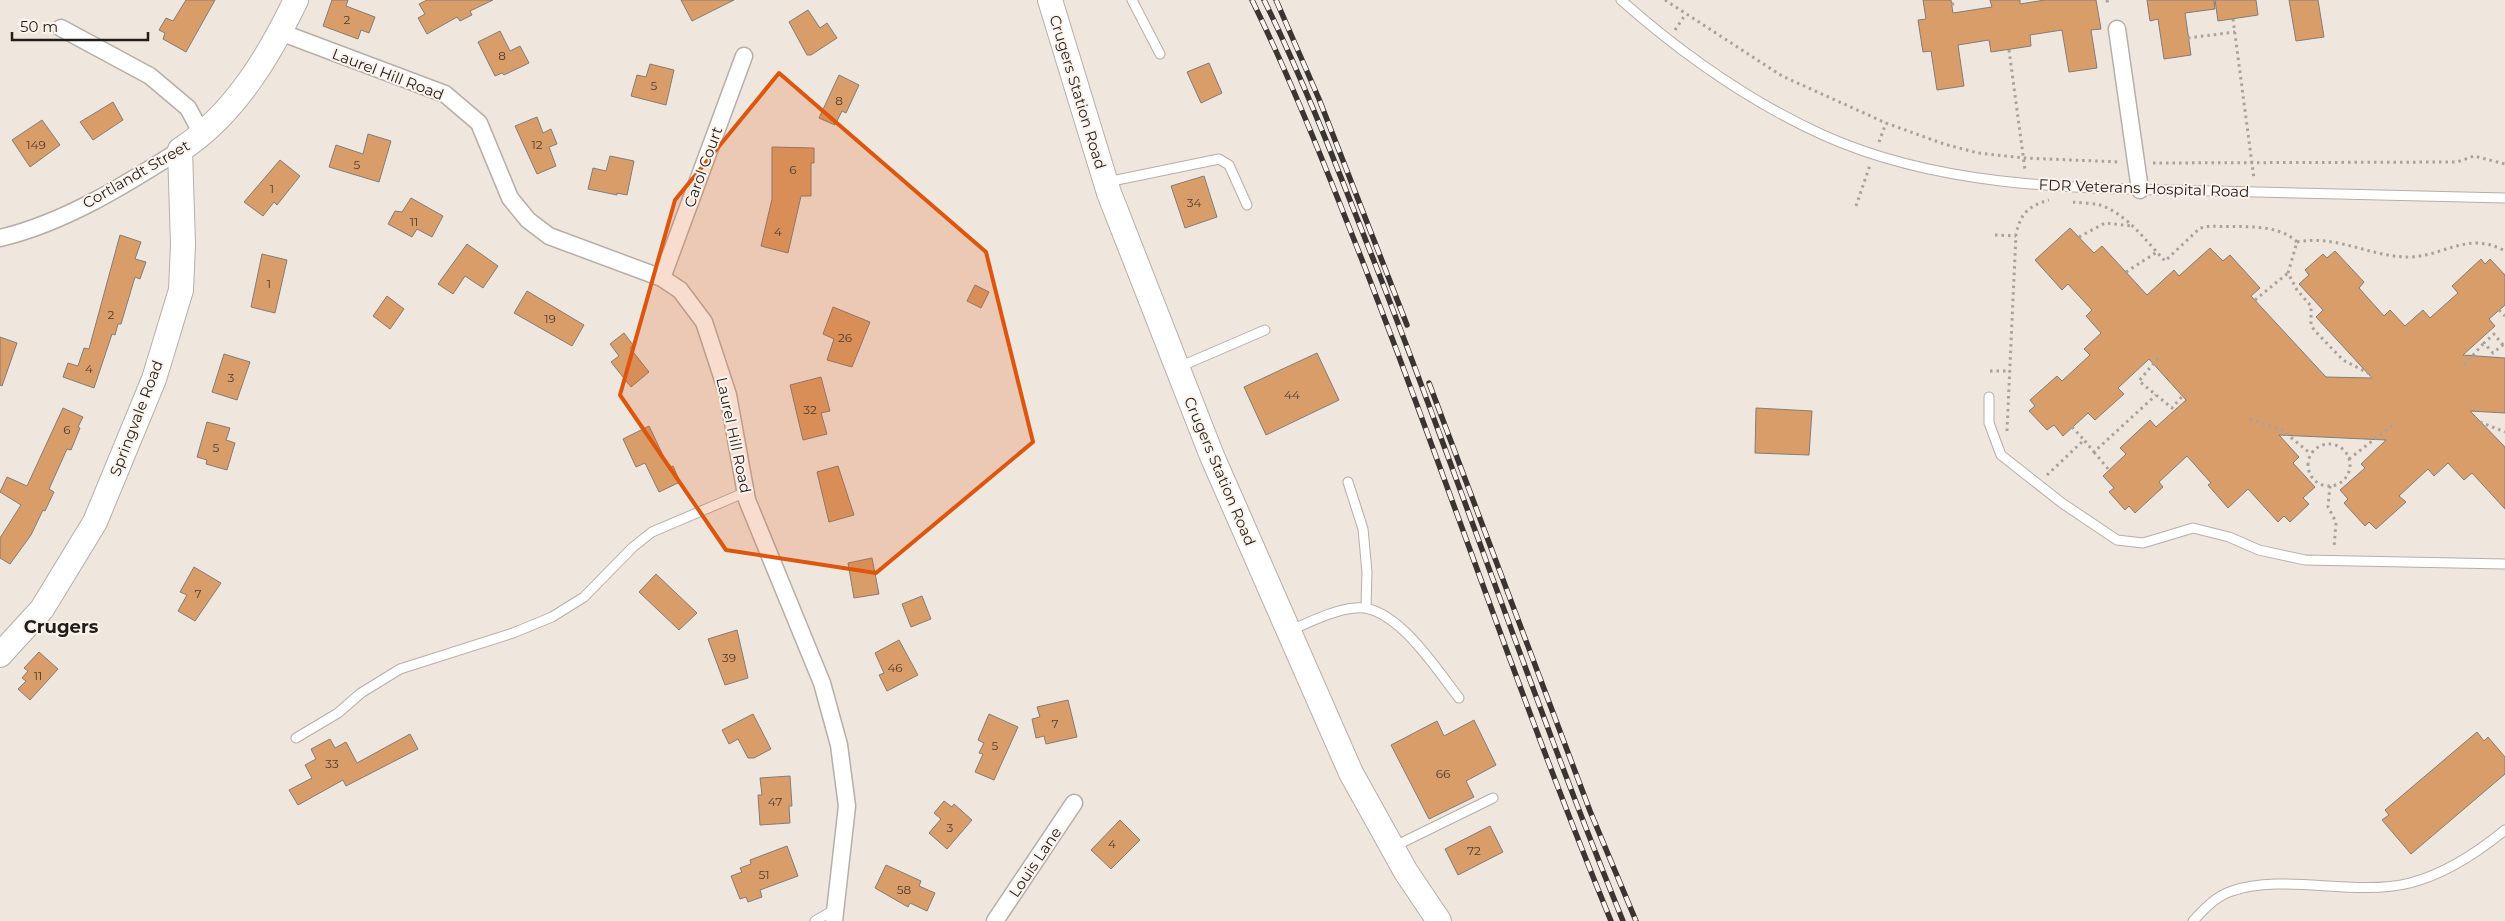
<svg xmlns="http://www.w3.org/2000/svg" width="2505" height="921" font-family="Montserrat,sans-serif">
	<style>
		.building { fill: #d99d6a; stroke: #857c76 }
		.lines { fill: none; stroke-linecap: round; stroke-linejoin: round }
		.lane-casing { stroke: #b7aea8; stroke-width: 11 }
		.street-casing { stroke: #b7aea8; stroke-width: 19 }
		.secondary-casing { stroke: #b7aea8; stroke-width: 26 }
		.path { stroke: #a9a29c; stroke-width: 3; stroke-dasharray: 2.5 4; stroke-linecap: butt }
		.lane { stroke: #fff; stroke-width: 9 }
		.street { stroke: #fff; stroke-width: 16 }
		.secondary { stroke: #fff; stroke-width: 24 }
		.rail-casing { stroke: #3a3533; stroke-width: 5.5 }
		.rail { stroke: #fcf3ec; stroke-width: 4; stroke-dasharray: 11; stroke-linecap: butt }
		.marked { fill: #de560d; fill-opacity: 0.2; stroke: #de560d; stroke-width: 4; stroke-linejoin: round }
		.labels { text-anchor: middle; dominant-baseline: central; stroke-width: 4; stroke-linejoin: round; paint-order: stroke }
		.number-label { font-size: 12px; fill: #4f3d2f }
		.street-label { font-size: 15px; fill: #211d1b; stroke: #fcf3ec }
		.quarter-label { font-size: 18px; font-weight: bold; fill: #211d1b; stroke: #fcf3ec }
	</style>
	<rect width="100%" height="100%" fill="#efe6de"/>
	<path class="building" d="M186,0H215L186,52L163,39L165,33L159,30L166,18L173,21Z
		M332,0H348L346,6L375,17L369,33L361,30L358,39L323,26Z
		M427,0H493L470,11L472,15L460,21L457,17L427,34L418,18L425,14L419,4Z
		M681,0H734L692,21Z
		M1923,0H1951L1953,13L1992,7L1990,0H2020V4L2045,0H2096L2101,29L2091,30L2097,68L2069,72L2062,30L2030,35L2031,46L1991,52L1989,40L1958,45L1964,86L1937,90L1931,51L1923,52L1922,46L1918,20L1926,19Z
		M2147,0H2214L2215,9L2185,13L2191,55L2164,59L2158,19L2150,21Z
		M2215,0H2256L2258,15L2218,21Z
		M2289,0H2318L2324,37L2296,41Z
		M808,10L820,28L827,23L837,38L811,55H807L789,22Z
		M500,31L510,51L520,46L529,63L504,75L502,73L495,76L478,42Z
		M1209,63L1222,93L1201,103L1187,72Z
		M650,64L674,70L666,105L631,96L637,75L646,77Z
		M839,75L859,85L846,113L842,111L835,125L819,118Z
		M113,102L123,120L93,140L80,122Z
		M537,117L543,133L551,129L557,144L549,147L556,166L537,174L515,126Z
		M42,120L60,145L30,167L12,140Z
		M368,134L391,141L379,182L329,167L336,145L363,154Z
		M772,147L814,148V163H811V196H801L788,253L761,246L772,199Z
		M610,156L634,161L627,195L617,193V195L588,189L593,168L606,171Z
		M280,160L300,176L277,205L274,202L263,216L244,202Z
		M1204,176L1217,217L1185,228L1171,186Z
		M411,198L443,216L432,237L417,229L412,237L388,224L395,211L402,212Z
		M2070,228L2094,253L2102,246L2147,295L2174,270L2179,276L2210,248L2223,261L2230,255L2260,288L2251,296L2326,377L2372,378L2316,317L2323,310L2299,284L2309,275L2305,270L2323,254L2327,258L2335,251L2364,282L2359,288L2384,316L2390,310L2405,326L2423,310L2430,318L2458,293L2452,286L2481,259L2485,264L2490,259L2505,275V305L2489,319L2495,326L2463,355L2505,358V413L2470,411L2505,447V509L2472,473L2464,480L2448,463L2434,476L2428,469L2399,496L2406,502L2376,529L2369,522L2365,526L2344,503L2348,499L2340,490L2365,468L2361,464L2386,440L2279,435L2299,457L2293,463L2315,487L2303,498L2309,504L2290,522L2284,516L2278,522L2248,489L2228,508L2208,485L2211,483L2187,456L2159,482L2163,487L2135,513L2129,506L2125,510L2109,492L2114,488L2103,476L2126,454L2120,448L2150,420L2156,427L2186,400L2149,359L2118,388L2124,394L2095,420L2088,413L2063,436L2054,425L2047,430L2029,411L2035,406L2030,400L2057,376L2062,381L2090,355L2084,349L2101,333L2086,316L2092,310L2068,284L2062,290L2035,260Z
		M120,235L141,242L135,259L146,262L140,279L135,277L121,324H118L115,335L112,334L94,388L63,377L68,363L78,366L84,348L89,349Z
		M467,244L498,266L483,288L465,276L453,294L438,284Z
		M262,254L287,260L275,313L251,307Z
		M975,285L989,292L981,308L967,301Z
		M527,291L584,325L572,346L514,313Z
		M387,296L404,309L390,329L373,316Z
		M833,307L870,322L852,367L827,360L834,339L823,334Z
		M624,333L633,345L630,348L649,372L631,387L611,362L619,356L610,344Z
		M0,337L17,343L2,386L0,385Z
		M1317,353L1339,400L1266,435L1244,387Z
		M224,354L250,362L237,400L212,392Z
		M821,377L830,411L821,413L827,434L803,440L790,385Z
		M63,408L83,417L78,427L80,428L71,450L67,449L49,489L54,492L45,511L43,510L31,535L10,564L0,558V538L21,505L0,492L7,477L27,486Z
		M1756,408L1812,411L1809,455L1755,453Z
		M207,422L230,428L226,440L235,443L227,470L206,464L207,460L197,457Z
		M649,426L669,468L673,466L680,482L659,492L645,463L636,467L623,439Z
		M838,466L854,515L829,522L817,472Z
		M872,558L879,594L854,598L848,563Z
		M194,567L221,583L195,621L178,611L187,595L180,592Z
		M656,574L697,613L679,630L639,592Z
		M922,596L931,619L911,627L902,604Z
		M737,630L748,678L725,685L708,639Z
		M899,640L918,675L887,691L879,675L884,673L875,653Z
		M39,652L58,669L30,700L18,689L26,681L22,678L28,671L24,668Z
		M1068,700L1077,737L1046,744L1044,736L1036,738L1032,719L1040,717L1037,707Z
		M753,714L771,749L754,758H748L738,739L729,744L722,730Z
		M989,714L1018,727L994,780L975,772L983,754L979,753L984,743L978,740Z
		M1474,720L1496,765L1466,781L1474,797L1429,819L1391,745L1437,721L1444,736Z
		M2477,732L2484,741L2488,737L2505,757V774L2411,854L2382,820L2389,815L2385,810Z
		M410,734L418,749L346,786L343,780L298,805L289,790L312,778L305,765L316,759L311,749L330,739L335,748L346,742L357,763Z
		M790,776L792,806H789L790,823L760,825L758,795H762L760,778Z
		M944,801L952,807L954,804L972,820L947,849L929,833L941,819L934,813Z
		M1120,820L1140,840L1111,869L1091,850Z
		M1490,826L1503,852L1458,875L1445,849Z
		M787,846L798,876L760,890L762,897L748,902L746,897L740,899L731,876L742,872L740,868L751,864L750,860Z
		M886,865L921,881L919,886L935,893L927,911L910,903L908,907L875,888Z"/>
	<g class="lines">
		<defs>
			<path id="lane" d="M1132,0L1160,54
				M1621,0C1682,54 1748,101 1823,135C1945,190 2083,188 2214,191C2311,193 2408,196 2505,198
				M1107,182L1219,159L1229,165L1247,205
				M1179,367L1265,330
				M1989,397V423L2001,455L2062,503L2117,540L2143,543L2193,528L2229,537L2259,550L2305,560L2505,564
				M1348,482L1363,529L1367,572L1366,607
				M1289,631C1310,622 1333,610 1355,608C1395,603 1437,670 1459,698
				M296,738L338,713L361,693L400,669L513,633L552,617L584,597L633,547L652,532L746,492
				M1393,847L1493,798
				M815,921L834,910
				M2193,921C2204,909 2216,896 2232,891C2283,873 2353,897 2410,883C2445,874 2477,853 2505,830"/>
			<path id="street" d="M61,28L150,76L188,108L202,134
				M2117,29L2140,190
				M280,32L445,94L479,123L510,198L528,220L549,236L662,278L680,290L704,322L728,395L747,500L822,683L839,745L847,806L834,921
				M0,238C64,223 125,185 180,150
				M662,278L744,56
				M995,921L1074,803"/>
			<path id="secondary" d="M1050,0L1109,193L1212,456L1351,773L1406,872L1439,921
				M0,655L42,609L95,522L154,379L181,290L183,245L180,150C234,115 269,56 296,0"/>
		</defs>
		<use href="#lane" class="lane-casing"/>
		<use href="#street" class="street-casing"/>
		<use href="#secondary" class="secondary-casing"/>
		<path class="path" d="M1665,0L1782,76L1886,123L1944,144L1978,153L2024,158L2120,162
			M2107,0L2108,5
			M1952,5L1956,0
			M2233,19L2254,179
			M1675,30L1685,15
			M2188,38L2235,32
			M2009,50L2025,170
			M1879,142L1886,123
			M2153,163L2457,162L2474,156L2505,164
			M2073,202C2081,203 2092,203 2100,205C2127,214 2146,241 2165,261L2200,228L2211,226C2238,228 2277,222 2297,242L2288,273L2297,290L2311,306V325L2315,331L2343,360L2372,375L2371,378
			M1856,206L1870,165
			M1995,235L2016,236
			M2079,237L2105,223L2131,226
			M2297,242C2337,234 2372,258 2411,257C2446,255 2469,231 2505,251
			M2126,272L2157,252
			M2255,300L2288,273
			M2499,310L2505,316
			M2503,345L2494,334L2484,343L2493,353L2505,343
			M2158,358L2139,381L2172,408L2185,393
			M2464,365L2484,343
			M1990,371H2010
			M2250,419L2282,430L2311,454
			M2480,422L2505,432
			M2072,427L2084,440
			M2007,431L2016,234C2021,213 2028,206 2049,200
			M2308 465a21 21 0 1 1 42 0a21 21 0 1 1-42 0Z
			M2094,452L2109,470
			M2349,459L2394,424
			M2047,475L2084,440L2094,452L2156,395
			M2330,486L2328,507L2336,522L2334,548"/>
		<use href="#lane" class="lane"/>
		<use href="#street" class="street"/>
		<use href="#secondary" class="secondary"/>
		<defs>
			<path id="rail" d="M1252,0C1294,86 1329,176 1364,265C1449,483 1522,705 1611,921
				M1264,0C1306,85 1339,173 1374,261C1460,480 1534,703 1623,921
				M1276,0L1319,99L1407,325
				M1429,383L1590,811L1636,921"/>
		</defs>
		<use href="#rail" class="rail-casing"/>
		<use href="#rail" class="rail"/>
	</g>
	<path class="marked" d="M779,73L986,252L1033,442L876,573L726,550L620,395L675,200Z"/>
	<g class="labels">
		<g class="number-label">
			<text x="347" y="19">2</text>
			<text x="502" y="55">8</text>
			<text x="654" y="85">5</text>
			<text x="839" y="100">8</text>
			<text x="36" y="144">149</text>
			<text x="537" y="144">12</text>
			<text x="357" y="164">5</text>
			<text x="793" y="169">6</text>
			<text x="272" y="188">1</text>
			<text x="1194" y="202">34</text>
			<text x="414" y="221">11</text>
			<text x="778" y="231">4</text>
			<text x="269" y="283">1</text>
			<text x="111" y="314">2</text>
			<text x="550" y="318">19</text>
			<text x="845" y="337">26</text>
			<text x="89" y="368">4</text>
			<text x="231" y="377">3</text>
			<text x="1292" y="394">44</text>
			<text x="810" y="409">32</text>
			<text x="67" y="429">6</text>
			<text x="216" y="447">5</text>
			<text x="198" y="593">7</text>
			<text x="729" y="657">39</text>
			<text x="895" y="667">46</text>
			<text x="38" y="675">11</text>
			<text x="1055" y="723">7</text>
			<text x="995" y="745">5</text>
			<text x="332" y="763">33</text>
			<text x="1443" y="773">66</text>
			<text x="775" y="801">47</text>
			<text x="950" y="827">3</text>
			<text x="1112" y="843">4</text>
			<text x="1474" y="850">72</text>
			<text x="764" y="874">51</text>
			<text x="904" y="889">58</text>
		</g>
		<g class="street-label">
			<text transform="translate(388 74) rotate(21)">Laurel Hill Road</text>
			<text transform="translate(1078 92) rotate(73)">Crugers Station Road</text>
			<text transform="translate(703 167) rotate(-70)">Carol Court</text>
			<text transform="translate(136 174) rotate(-30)">Cortlandt Street</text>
			<text transform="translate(2144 188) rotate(2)">FDR Veterans Hospital Road</text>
			<text transform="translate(136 418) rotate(-69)">Springvale Road</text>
			<text transform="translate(734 435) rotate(78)">Laurel Hill Road</text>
			<text transform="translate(1220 471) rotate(67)">Crugers Station Road</text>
			<text transform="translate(1035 862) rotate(-56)">Louis Lane</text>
		</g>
		<g class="quarter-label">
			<text x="61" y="627">Crugers</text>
		</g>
	</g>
	<path d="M12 32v8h136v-8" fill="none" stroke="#211d1b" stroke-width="2.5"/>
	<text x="20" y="32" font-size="15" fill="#211d1b" stroke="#fcf3ec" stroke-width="4" paint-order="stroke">50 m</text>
</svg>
